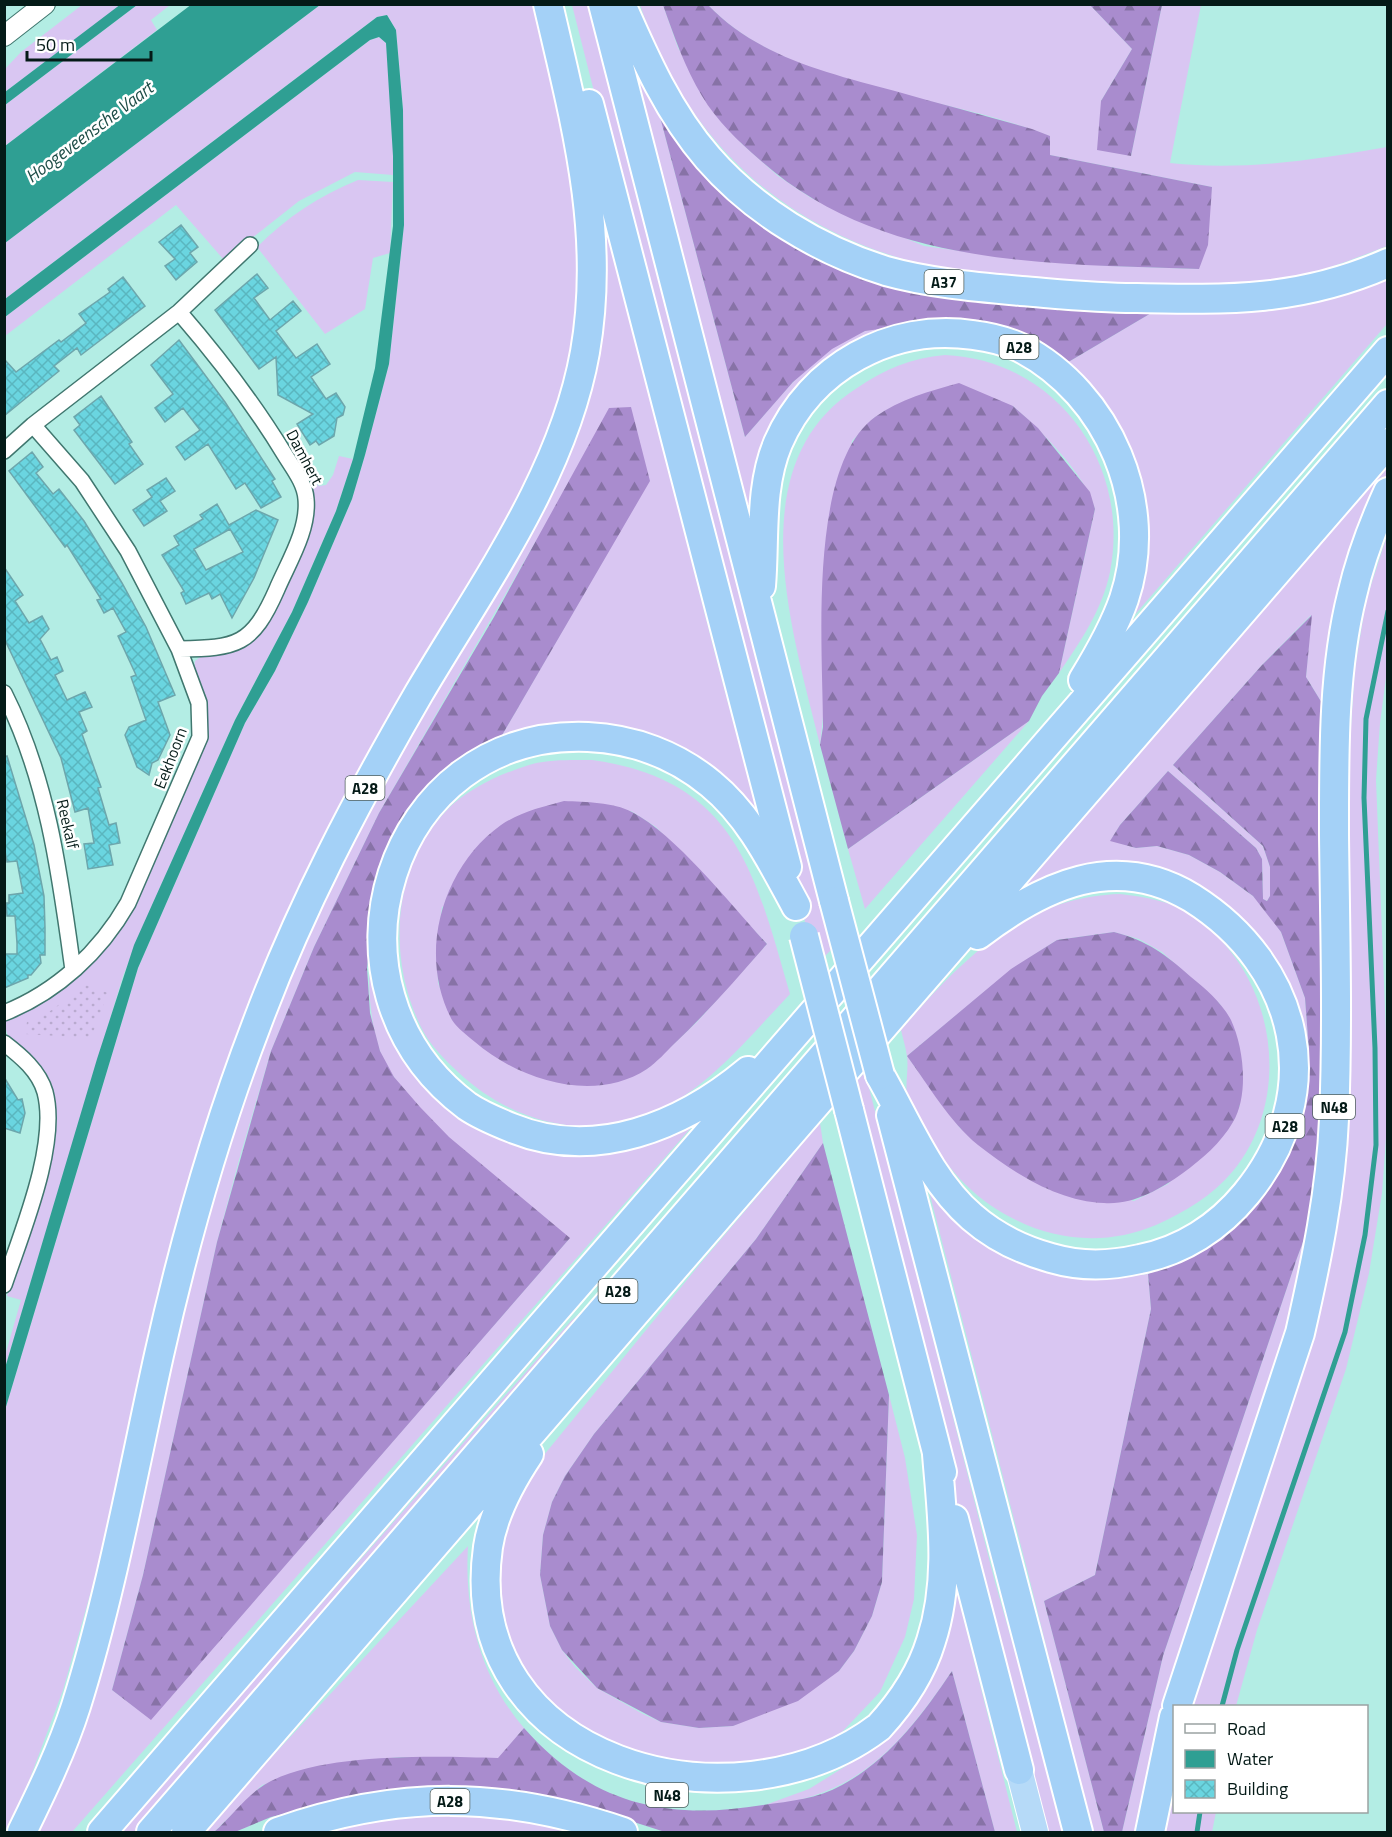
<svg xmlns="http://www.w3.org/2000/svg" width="1392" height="1837" font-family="'Titillium Web',sans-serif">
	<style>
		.grass { fill: #d9c6f2; fill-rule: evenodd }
		.forest { fill: url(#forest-firs) }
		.park { fill: url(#park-dots) }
		.water { fill: #2f9f93 }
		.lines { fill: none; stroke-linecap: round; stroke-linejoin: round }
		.stream { stroke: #2f9f93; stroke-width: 5 }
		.building { fill: url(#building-cross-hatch); stroke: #6da6ac; stroke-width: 1.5; fill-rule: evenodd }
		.minor-casing { stroke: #40776f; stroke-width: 18 }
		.tertiary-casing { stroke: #40776f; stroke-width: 22 }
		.trunk-casing { stroke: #fff; stroke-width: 28 }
		.motorway-casing { stroke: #fff; stroke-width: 32 }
		.minor { stroke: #fff; stroke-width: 15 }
		.tertiary { stroke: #fff; stroke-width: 20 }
		.trunk { stroke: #b6daf8; stroke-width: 26 }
		.motorway { stroke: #a4d1f7; stroke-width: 28 }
		.motorway-bridge-casing { stroke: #fff; stroke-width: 32; stroke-linecap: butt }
		.motorway-bridge { stroke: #a4d1f7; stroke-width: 28 }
		.labels { text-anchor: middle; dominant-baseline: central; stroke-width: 5; stroke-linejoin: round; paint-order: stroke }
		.shield { fill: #fff; stroke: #4f5f5d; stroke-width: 1.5 }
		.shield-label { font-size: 15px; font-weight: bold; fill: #041a17 }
		.street-label { font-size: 16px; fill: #041a17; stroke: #fff }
		.water-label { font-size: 18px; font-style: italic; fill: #1e4d47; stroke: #fff }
	</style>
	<defs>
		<pattern id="forest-firs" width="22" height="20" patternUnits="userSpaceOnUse" patternTransform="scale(1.5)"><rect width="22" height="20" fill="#a98cce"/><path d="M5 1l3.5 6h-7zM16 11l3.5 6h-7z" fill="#8772a6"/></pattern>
		<pattern id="park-dots" width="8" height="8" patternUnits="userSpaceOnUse" patternTransform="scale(1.5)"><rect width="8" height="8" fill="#d9c6f2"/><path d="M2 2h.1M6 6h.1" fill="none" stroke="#b9aacf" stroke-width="1.8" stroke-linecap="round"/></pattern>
		<pattern id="building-cross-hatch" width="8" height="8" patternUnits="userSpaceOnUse" patternTransform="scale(1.5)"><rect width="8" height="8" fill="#6ad5e0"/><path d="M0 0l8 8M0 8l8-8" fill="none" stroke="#5ab6bf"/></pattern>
	</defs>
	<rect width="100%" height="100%" fill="#b3ede4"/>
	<path class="grass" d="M82,5H121L5,92V69L21,52Z
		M137,5H170L151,20L157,30L5,146V105Z
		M320,5H535L564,122L582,240L578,317L569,372L546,441L523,495L352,788L186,1195L95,1577L63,1690L29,1781L5,1832V1410L138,968L245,723L275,671L308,602L352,499L365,455L389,364L404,225L403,110L396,30L387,15L377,17L5,299V243Z
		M572,5H588L697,419L831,950L816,965Z
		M640,5H663L678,48L741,143L778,176L811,198L924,246L997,256L1111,266L1198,269L1212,187L1050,155L1049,136C943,93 789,90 708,5H1090L1132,49L1101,101L1131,156L1162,5H1201L1170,163C1243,171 1315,160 1387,147V246C1356,258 1322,272 1289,278C1219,290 1146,287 1076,282C1022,279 967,276 914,262C778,226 685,137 640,5Z
		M379,37L386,43L394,100L393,175L355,172L299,201L224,260L176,205L5,336V317L370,40Z
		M630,59L655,98L745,437C779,399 815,348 865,331C876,327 890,327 902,326L817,374L753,534Z
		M358,180L393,182L390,253L373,258L365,309L325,334L257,247C287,217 319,196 358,180Z
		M598,195C654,406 703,618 762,828L669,748L494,749L649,481L536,541L379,813L314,947L271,1051L239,1160L217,1242L143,1575L112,1690L151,1719L569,1239C520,1197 397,1107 379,1048C364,999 369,953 375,903L384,1009L517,1142L697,1121L72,1832H30L250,1060L348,844L561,464Z
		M1387,270V324L1125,626L1145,540L1065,364L1158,309Z
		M945,355C1057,360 1131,464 1110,572C1102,610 1081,641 1059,673L1095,509C1084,472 1041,431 1013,406L890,408L874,418L852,441L820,745C793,633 737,464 857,388C885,369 911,358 945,355Z
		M339,456L353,459L336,511L292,612L235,720L150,910L123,976L5,1368V1356L21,1300L7,1296L55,1141C56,1129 58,1113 53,1103C38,1074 5,1053 5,1019L93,961L107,947L121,928L205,744L207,714L194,670L195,661L203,655L234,651L300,548L304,477L307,476L319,486L326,485L333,475Z
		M1387,462V475L1368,513L1325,708L1306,677L1311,615L1262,665L1173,765L1263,846L1270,867V896L1267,901L1263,899L1262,859L1256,848L1168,771L1120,825L1111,840L1136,848L1157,846L1189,855L1220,872L1253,896L1266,910L1281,932L1305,998L1309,1051L1302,1077L1296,1025L1177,881L1013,896Z
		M1387,535V670L1380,723L1376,780L1387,1060V1124L1382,1193L1369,1273L1346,1369L1257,1630L1236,1706H1187L1309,1337L1355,668L1366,601Z
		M1029,721L865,909L848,849Z
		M592,760C736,780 755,873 790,994C751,1035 713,1083 662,1109C592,1144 513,1124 458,1072C444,1059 429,1044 421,1027C387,958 392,868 446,811C467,789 500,774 529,765C548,759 572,760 592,760ZM631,811L656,827L767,944L697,1022L647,1069L453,1021L438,983L437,944L442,907Z
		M1120,894C1145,897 1171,901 1193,915C1206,923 1217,935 1226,946C1279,1007 1286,1107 1233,1171C1212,1196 1185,1212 1156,1225C1109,1245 1057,1242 1012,1218C972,1198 943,1164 922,1125C918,1118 911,1110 908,1102C904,1088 909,1071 907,1057C906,1048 903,1039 901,1030C961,960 1022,897 1120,894ZM1114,932L1139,939L1162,952L1220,1004L1240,1050V1106L1168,1184L1134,1201L1002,1162L960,1128L907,1056L1012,969L1057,940Z
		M865,1072L995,1582L1066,1832H1039L848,1091Z
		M820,1123L823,1143L756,1239L594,1434L565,1476L552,1502L543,1535L540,1575L550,1626L562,1650L575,1667L597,1688L643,1714L661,1722L699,1728L733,1726L839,1671L854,1651L872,1616L882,1582L889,1395L905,1458L917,1535L914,1599L905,1637L880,1692L842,1732L785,1767L625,1769L521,1682L494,1606L508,1499L700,1264Z
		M924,1172L959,1216L1112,1278L1148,1274L1151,1309L1095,1575L1044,1601L1104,1832H1092L1029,1577Z
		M1321,1194L1310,1260L1141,1832H1122L1163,1656L1297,1258Z
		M588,1306L448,1472L134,1832H120L571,1321Z
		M468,1546C464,1612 480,1677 524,1728L499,1759L400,1757L335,1764L262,1785L214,1832H202Z
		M951,1569L1017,1832H995L952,1671C903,1743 857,1798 765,1805L809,1789L846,1766L870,1744Z
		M1174,1758V1812H1216L1212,1832H1161Z
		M477,1812L551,1825L575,1832H310L385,1817Z"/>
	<path class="forest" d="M663,5H708C758,57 828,73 895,91C941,104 986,116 1032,129L1050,136V155L1212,187L1208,245L1199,269C1047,264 880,267 760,160C739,142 716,120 702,96C685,68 674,36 663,5Z
		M1090,5H1162L1131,156L1097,150L1101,101L1132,49Z
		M655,98L825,254L1158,309L1065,364L902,326L865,331L832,349L793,382L745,437Z
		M959,383L1013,406L1038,428L1090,492L1095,509L1059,673L1042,696L1029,721L848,849L820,745L823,727C823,649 807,467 875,417C900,399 930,391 959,383Z
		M631,407L650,481L494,749L474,759L375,903L367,968L370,1013L380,1051L394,1077L420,1107L449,1137L570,1238L151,1720L112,1690L143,1575L217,1242L271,1051L314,947L379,813L494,617L609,408Z
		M1312,615L1306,677L1325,708L1321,1194L1297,1258L1163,1656L1122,1832H1104L1044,1601L1095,1575L1151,1309L1148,1274L1239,1222L1271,1182L1289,1146L1309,1051L1305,998L1281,932L1253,896L1220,872L1189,855L1157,846L1136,848L1110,841L1120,825L1168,771L1256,848L1262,859L1263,899L1267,901L1270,896V867L1263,846L1173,765L1262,665Z
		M564,801C586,802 613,802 632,812C676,835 732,906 767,944C737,978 707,1013 674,1044C666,1052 657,1062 647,1069C594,1104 519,1080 475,1042C468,1036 457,1028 452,1020C417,955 442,867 501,825C520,812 542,807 564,801Z
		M1114,932C1148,941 1165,954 1191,977C1206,989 1222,1003 1231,1020C1244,1048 1249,1095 1233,1122C1221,1143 1202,1159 1183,1173C1159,1190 1133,1205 1104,1203C1057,1201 1014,1173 978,1145C949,1121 929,1086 907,1056L1011,969L1057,940Z
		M823,1143L889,1395L882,1582L872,1616L854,1651L839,1671L798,1701L733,1726L699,1728L661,1722L597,1688L562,1650L550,1626L540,1575L543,1535L552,1502L565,1476L594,1434L756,1239Z
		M952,1671L995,1832H665L565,1800L519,1792L432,1786L380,1791L271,1817L235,1832H214C230,1818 246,1796 264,1785C318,1752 435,1756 498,1758L524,1728C591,1804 666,1821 763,1805C791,1801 817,1799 842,1785C889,1760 923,1714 952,1671Z"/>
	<path class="park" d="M86,985L108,993L91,1038L25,1034L27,1022L46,1014Z"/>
	<path class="water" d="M121,4L137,5L5,105V92Z
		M192,4L320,5L5,243V146Z
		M387,15L396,30L403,110L404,225L389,364L365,455L352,499L308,602L275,671L245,723L138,968L5,1410V1368L97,1059L134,945L235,720L292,612L336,511L353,459L375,368L393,226V156L386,43L379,37L370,40L5,317V299L377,17Z"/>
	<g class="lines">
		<path class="stream" d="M1222,1706L1237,1650L1345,1332L1365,1235L1376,1145L1375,1048L1364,798L1366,719L1388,611
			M1197,1832L1200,1812"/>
	</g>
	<path class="building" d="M181,225L198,247L190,253L197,262L176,280L165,266L175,259L159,242Z
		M257,274L268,288L254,298L270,320L293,301L301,311L276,331L296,358L317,344L330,364L311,377L326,399L336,393L345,407L343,415L337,418L334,436L319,445L316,441L310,445L297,424L313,414L278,395L276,357L259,369L215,310Z
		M123,277L145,306L81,355L77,348L54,366L59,371L4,416V359L16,372L59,340L61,342L86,323L79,314L110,292L108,289Z
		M179,340L225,402L275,479L272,481L281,497L261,508L245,483L236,489L208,444L185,460L176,447L200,430L183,408L165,422L155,408L173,394L151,365Z
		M101,396L132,442L129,444L143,464L115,484L74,430L80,425L74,417Z
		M32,452L43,467L36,473L53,494L59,489L84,521L122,583L146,627L175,695L158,702L170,735L158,760L152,763L149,775L137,767L125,735L129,727L146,720L131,677L136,675L118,636L126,632L113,608L104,613L97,600L101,599L67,545L65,547L9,471Z
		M166,478L175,491L160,501L167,511L144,526L133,510L152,497L147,490Z
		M217,504L229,525L256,510L278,520L254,578L232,618L220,594L212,599L209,593L186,604L181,593L184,591L162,555L179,545L174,536L203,519L200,515ZM230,529L243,552L206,570L194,549Z
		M4,567L23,595L15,601L29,623L42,616L49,629L40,639L51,660L57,657L63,671L55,675L67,700L85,692L92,707L79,712L87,731L82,734L101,787L98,788L109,825L116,823L120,843L109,845L113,865L88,869L84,844L94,843L88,808L75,812L61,758L4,638Z
		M7,756L34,845L44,896L45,928V955H40L41,963L31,975H28V978L4,988V954H17V943L15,916H7L6,903H9V895L23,893L17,861L7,862L4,846V757Z
		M4,1077L18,1100L22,1099L25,1113L20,1133L4,1128Z"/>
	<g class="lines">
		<defs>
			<path id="minor" d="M4,451L33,425L179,312L250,245
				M179,649C237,648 252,646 277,589C288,563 309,530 306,499C305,483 293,468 285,455C254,404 218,357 179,312
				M4,693C48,780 60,875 73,970
				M4,1013C57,992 100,952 128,903L200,737L199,703L179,649L128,551L82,481L33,425
				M4,1043C21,1056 39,1071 45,1092C59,1145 21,1234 4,1285"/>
			<path id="tertiary" d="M4,36L45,4"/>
			<path id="trunk" d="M1019,1770L1035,1832"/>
			<path id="motorway" d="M603,4L834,901
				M621,4C645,59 669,113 708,158C754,211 819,250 886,271C929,283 977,287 1021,291C1059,294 1096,298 1134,298C1227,300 1300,302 1388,263
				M589,104L787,867
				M761,586C765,539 759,488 778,443C811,367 891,323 973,335C989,337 1006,341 1021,348C1109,394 1156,504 1124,599C1114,628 1099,654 1083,680
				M748,1071C682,1126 595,1162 512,1128C497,1122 480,1115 467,1106C308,987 387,729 588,737C633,739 676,755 711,784C750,816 772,862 796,906
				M880,1075C907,1122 930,1181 972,1217C995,1237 1022,1250 1051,1258C1082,1267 1109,1266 1140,1259C1182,1251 1219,1227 1246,1194C1329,1093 1300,966 1192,898C1115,851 1042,886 978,935
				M849,1110L942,1472
				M891,1115L1078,1832
				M529,1454C511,1481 493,1514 488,1547C457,1764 734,1837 879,1727C901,1703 921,1674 931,1641C951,1580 942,1516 937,1454
				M954,1519L1019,1770
				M1177,1706L1300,1333C1316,1263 1331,1191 1334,1119C1338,1024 1335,928 1334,834C1334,755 1333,671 1352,595C1360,560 1373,525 1388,492
				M22,1832C42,1791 62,1750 76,1706C112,1591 133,1472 159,1355C184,1243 215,1133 256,1026C299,910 357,800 419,693C482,586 563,476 585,352C606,232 575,121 548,4
				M102,1832L1388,351
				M151,1832L1388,404
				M186,1832L1388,443
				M278,1832C398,1790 502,1791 623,1832
				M1150,1832L1174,1717"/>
		</defs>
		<use href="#minor" class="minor-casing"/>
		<use href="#tertiary" class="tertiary-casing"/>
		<use href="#trunk" class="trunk-casing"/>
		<use href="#motorway" class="motorway-casing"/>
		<use href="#minor" class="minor"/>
		<use href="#tertiary" class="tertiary"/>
		<use href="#trunk" class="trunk"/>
		<use href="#motorway" class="motorway"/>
		<defs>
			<path id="motorway-bridge" d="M834,901L880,1075
				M804,936L849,1110"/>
		</defs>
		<use href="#motorway-bridge" class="motorway-bridge-casing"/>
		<use href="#motorway-bridge" class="motorway-bridge"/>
	</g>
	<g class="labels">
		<g class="shield">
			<rect x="924.5" y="270" width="39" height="24" rx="4.5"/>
			<rect x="999.5" y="335" width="39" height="24" rx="4.5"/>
			<rect x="345.5" y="776" width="39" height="24" rx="4.5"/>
			<rect x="1313" y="1095" width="42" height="24" rx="4.5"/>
			<rect x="1265.5" y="1114" width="39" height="24" rx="4.5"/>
			<rect x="598.5" y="1279" width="39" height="24" rx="4.5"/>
			<rect x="646" y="1783" width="42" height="24" rx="4.5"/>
			<rect x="430.5" y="1789" width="39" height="24" rx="4.5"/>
		</g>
		<g class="shield-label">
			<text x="944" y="282">A37</text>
			<text x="1019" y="347">A28</text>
			<text x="365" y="788">A28</text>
			<text x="1334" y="1107">N48</text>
			<text x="1285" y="1126">A28</text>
			<text x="618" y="1291">A28</text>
			<text x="667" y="1795">N48</text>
			<text x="450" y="1801">A28</text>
		</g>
		<g class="street-label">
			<text transform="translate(305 457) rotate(62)">Damhert</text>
			<text transform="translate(170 758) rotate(-69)">Eekhoorn</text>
			<text transform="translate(68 824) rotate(77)">Reekalf</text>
		</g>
		<g class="water-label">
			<text transform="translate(89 132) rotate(-37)">Hoogeveensche Vaart</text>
		</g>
	</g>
	<rect width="1392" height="1837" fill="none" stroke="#041a17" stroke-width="12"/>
	<rect x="1173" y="1705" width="195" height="108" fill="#ffffff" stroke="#9ba3a2" stroke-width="1.5"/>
	<rect x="1185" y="1724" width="30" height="9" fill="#ffffff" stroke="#9ba3a2" stroke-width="1.5"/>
	<text x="1227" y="1735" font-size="18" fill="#041a17">Road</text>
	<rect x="1185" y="1750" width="30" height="18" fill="#2f9f93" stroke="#9ba3a2" stroke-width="1.5"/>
	<text x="1227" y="1765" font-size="18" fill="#041a17">Water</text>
	<rect x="1185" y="1780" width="30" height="18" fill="url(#building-cross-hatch)" stroke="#9ba3a2" stroke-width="1.5"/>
	<text x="1227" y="1795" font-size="18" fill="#041a17">Building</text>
	<path d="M27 51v9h124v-9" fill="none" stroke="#041a17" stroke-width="3"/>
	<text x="36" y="51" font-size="18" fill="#041a17" stroke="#ffffff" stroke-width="4.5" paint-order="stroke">50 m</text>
</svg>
